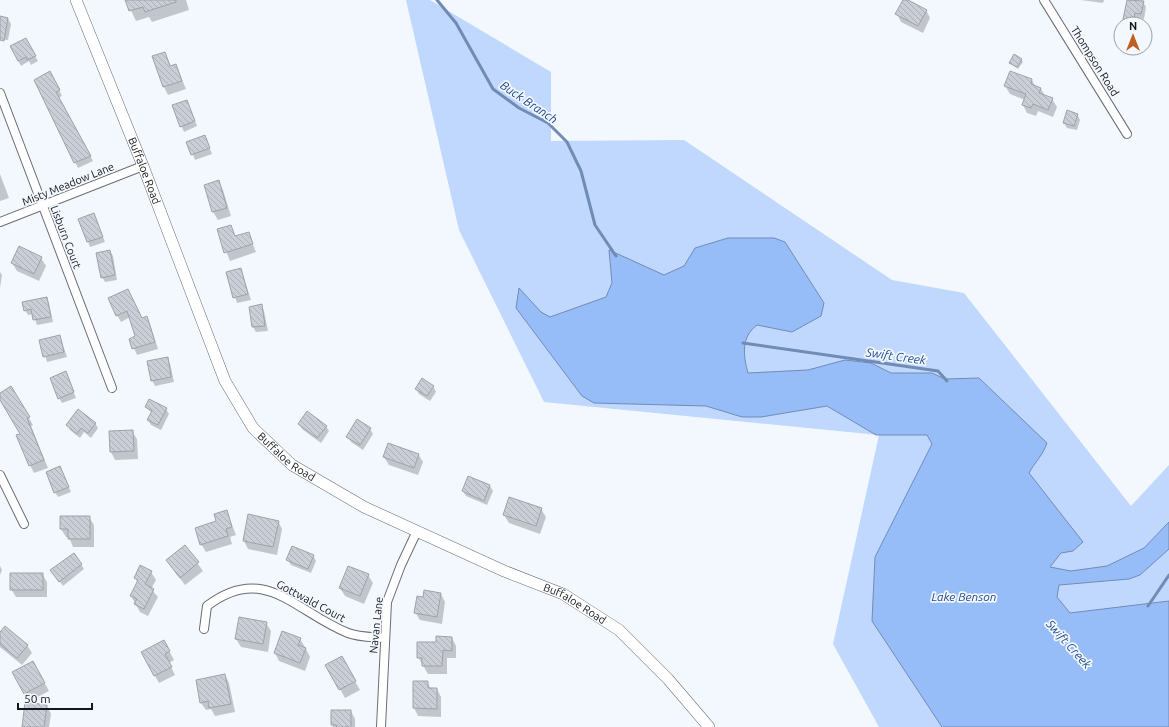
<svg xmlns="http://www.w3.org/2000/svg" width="1169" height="727" font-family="Ubuntu,sans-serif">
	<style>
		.green { fill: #c0d8fd }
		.water { fill: #97bdf8; stroke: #708bb5 }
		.shadow { fill: #0003 }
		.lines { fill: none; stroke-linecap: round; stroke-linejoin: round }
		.stream { stroke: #708bb5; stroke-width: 3 }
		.building { fill: url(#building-back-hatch); stroke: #9ea3ab }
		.street-casing { stroke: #696e75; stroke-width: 10 }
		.secondary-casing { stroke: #696e75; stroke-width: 12 }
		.street { stroke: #fff; stroke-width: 8 }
		.secondary { stroke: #fff; stroke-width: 11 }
		.labels { text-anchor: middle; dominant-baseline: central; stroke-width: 3.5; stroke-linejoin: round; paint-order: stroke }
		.street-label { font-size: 11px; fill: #141619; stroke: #f3f7fe }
		.water-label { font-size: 12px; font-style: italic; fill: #1d498e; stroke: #f3f7fe }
	</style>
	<defs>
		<pattern id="building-back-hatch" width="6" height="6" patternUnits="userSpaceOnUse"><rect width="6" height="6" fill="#c9ced7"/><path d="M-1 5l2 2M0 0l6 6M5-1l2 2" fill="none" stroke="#acb0b8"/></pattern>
	</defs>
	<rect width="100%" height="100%" fill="#f3f7fe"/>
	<path class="green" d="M406,0H430L551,72V141L684,140L892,280L964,293L1131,506L1169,465V727H879L833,644L879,435L544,402L459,230Z"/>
	<path class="water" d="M728,238H774L785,242L824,303L821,316L792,332L757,325C741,337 743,355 748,373L808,370L845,360L871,363L891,373H932L945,379L979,378L1047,443C1043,455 1035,462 1029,473L1083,542L1073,551L1061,553L1050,567L1071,571L1107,566L1144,548L1169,522V549L1140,575L1129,579L1059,585L1057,597L1070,613L1169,601V727H942L872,621L875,557L932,444L927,435H876L827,406L761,417H742L706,406L594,403L582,396L516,308L519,288L541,312L550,317L606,297L612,283L609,250L664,275L684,266L695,248Z"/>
	<path class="shadow" d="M126,0H186L189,10L152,22L149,17L136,21Z
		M904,0L926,10L930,18L923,33L901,22L897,14Z
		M1081,0H1104L1103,3Z
		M1128,0L1143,2L1146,7L1144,19L1137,17L1136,24H1123Z
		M0,17L8,19L11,24L8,40L0,39Z
		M25,39L38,61L31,65L29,61L21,66L11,47Z
		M165,53L171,66L176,65L186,89L168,95L164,87Z
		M1021,59L1023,62L1018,69L1010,63Z
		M50,72L62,96L58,98L93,161L78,168L35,80Z
		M1032,80L1035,86L1041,89L1045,96L1052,99L1057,107L1053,117L1038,111L1036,116L1027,113L1023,105L1025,100L1010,94L1005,86Z
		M173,106H189L197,126L184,132Z
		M1077,114L1080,120L1077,130L1067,128L1064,123Z
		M205,136L212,154L195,160L188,142Z
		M0,174L9,198L0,201Z
		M219,182L223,190L231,216L218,220L213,212L205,186Z
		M94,214L105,242L90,247L80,219Z
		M231,226L236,237L248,233L256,252L230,261L218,230Z
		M110,251L113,256L117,280L105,282L102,277Z
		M41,258L46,266L39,281L17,271L12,263Z
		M241,269L251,300L237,303L227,272Z
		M0,272L2,275L0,288Z
		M128,290L142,319L147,318L150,324L158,349L137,355L130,339L136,337L130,317L121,322L117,315Z
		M46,298L49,303L53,322L37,325L33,314L28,315L25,310Z
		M261,306L264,311L268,331L256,332L253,327Z
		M60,336L67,357L47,362L40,340Z
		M167,358L170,363L174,382L155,386L152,380Z
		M68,378L76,398L62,403L59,398Z
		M433,386L436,392L430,401L419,394L416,389Z
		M11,387L33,425L31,426L48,468L34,473L30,465L22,434L0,399V394Z
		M146,407L166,409L169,414L161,430L151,425L148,420L152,413Z
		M95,423L98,428L91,438L84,432L80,438L70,430L67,425Z
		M299,424L326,426L329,431L321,443L302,429Z
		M370,429L373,434L363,450L351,442L348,437Z
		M132,431L137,439L138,459L115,460L111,452Z
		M418,454L423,462L418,475L389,465L384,457Z
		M63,473L71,492L58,497L55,492Z
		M469,477L490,486L493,491L487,505L466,496L463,491Z
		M541,509L546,517L540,534L509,523L504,515Z
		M227,512L236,535L230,537L232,544L206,552L201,544Z
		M89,517L94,525V547H73L69,537H66L61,529Z
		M278,521L282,529L277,555L248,549L244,541Z
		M185,546L203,571L185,585L167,561Z
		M313,555L316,561L311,573L291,565L288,560Z
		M81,564L84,569L63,586L55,575Z
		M0,566L2,570L0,575Z
		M151,572L156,580L151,589L158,597L148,616L140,612L131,596L138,583L135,578Z
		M42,574L47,582V597H16L11,589Z
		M368,575L373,583L364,604L345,596L340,588Z
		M441,594L445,602L442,624L420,620L415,612L424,598Z
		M266,623L271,631L268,652L241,647L236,639Z
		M283,632L300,639L305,647L310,657L305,671L279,661L275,653Z
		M0,633L27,645L32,653L22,665L0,647Z
		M452,638L456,646V658H447V674H428L418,657L437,643Z
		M164,641L174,660L169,663L175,675L159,683L142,653Z
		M341,657L360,690L345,698L327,665Z
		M33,662L49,691L30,701L14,672Z
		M225,675L229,683L235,712L215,716L211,709L206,710L201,703Z
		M414,682H427L431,689H437L441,697V717L418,716L414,708Z
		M47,706L51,714L49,727H23Z
		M351,711L355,719V727H333L332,724Z"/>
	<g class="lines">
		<path class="stream" d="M437,0L456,23L493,89L519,108L548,123L567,142L581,171L595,225L616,256
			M743,343L938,371L947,381
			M1148,606L1169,575"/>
	</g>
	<path class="building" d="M125,0H176V2L145,12L143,7L129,11Z
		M903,0H908L927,10L918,26L895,14Z
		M1127,0L1144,1L1141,14L1135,13L1133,24H1122Z
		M0,16L8,18L4,41L0,40Z
		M26,38L36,56L27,60L26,57L18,61L10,46Z
		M165,52L170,66L176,64L182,81L163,87L152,56Z
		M1014,54L1022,59L1017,67L1009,63Z
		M50,71L60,90L56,92L91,156L74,163L34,80Z
		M1010,71L1032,79L1031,84L1041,88L1039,93L1053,98L1048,110L1033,104L1031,108L1022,105L1026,94L1004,86Z
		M187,100L195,121L180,127L172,105Z
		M1067,110L1078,114L1074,126L1063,123Z
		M205,135L210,148L191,155L186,142Z
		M219,180L227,208L212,212L204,185Z
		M94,213L103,237L87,242L78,219Z
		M231,225L235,236L249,232L253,244L224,253L217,229Z
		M19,246L42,257L34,274L11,263Z
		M110,250L115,275L101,278L96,253Z
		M241,268L248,294L233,298L226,272Z
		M128,289L142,318L147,316L155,342L132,349L129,339L135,336L127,311L116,316L108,298Z
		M47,297L51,317L33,320L31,309L24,311L22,302Z
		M262,304L265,326L252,327L249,307Z
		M60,335L64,352L43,357L39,340Z
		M168,357L171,377L151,381L147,361Z
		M66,371L74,392L58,399L50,378Z
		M422,378L434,386L427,396L415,389Z
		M11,386L30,417L27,418L44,460L29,466L16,435L20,434L0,400V393Z
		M149,399L167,408L158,425L147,420L152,411L145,407Z
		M78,409L96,423L88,433L81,428L77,434L66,425Z
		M307,411L327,426L317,438L298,424Z
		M357,419L371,428L360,445L346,437Z
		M133,430L134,451L110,452L109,431Z
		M388,443L419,454L414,468L383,457Z
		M60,466L69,487L54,493L46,472Z
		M468,476L490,485L484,501L462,491Z
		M509,497L542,508L536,526L503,515Z
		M227,510L232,527L226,529L228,536L200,545L195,528L216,521L214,514Z
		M248,514L279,521L273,547L243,541Z
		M60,516H90V539H68V529H60Z
		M185,545L199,562L180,578L166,560Z
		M292,546L314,555L308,569L286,560Z
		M74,553L82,564L59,582L50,570Z
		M140,565L152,571L145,584L154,589L144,609L134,604L137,599L130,596L138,580L134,578Z
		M348,566L369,574L360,596L339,588Z
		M10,573H43V590H10Z
		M424,590L441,593L437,617L414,613L417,596L423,597Z
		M239,617L267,622L263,644L235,639Z
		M5,626L28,645L17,658L0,644V632Z
		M282,631L301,638L298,645L306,648L300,663L274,653Z
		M436,636L452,637V651L443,650L442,666H422V658H417V642H436Z
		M164,640L170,651L165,654L172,667L154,676L141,652Z
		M342,656L356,681L339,690L325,665Z
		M33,661L45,683L24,694L12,672Z
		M225,674L231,704L209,708L208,701L200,703L196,680Z
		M413,681H428V688H437V709L413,708Z
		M25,702L47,705L44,727H22Z
		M331,710H351V727H337V725H331Z"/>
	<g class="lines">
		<defs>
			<path id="street" d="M1044,0L1127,134
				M0,93L112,388
				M0,222L143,166
				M0,475L24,524
				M204,629L207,606C265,562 295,612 348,633C358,637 373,637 384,638
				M381,727L387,602L401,565L417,531"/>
			<g id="secondary">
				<path id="s1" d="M76,0L143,166L225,381L253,428L292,465L364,507L504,571L563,594L619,630L668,679L709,727"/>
			</g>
		</defs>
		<use href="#street" class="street-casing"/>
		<use href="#secondary" class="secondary-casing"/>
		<use href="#street" class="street"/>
		<use href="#secondary" class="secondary"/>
	</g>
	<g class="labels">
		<g class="street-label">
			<text transform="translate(1095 61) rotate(58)">Thompson Road</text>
			<text stroke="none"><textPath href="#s1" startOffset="184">Buffaloe Road</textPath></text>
			<text transform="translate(68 184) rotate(-22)">Misty Meadow Lane</text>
			<text transform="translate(66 237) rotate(69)">Lisburn Court</text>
			<text stroke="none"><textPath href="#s1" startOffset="508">Buffaloe Road</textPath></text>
			<text transform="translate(311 601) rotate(28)">Gottwald Court</text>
			<text stroke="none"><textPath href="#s1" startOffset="833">Buffaloe Road</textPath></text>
			<text transform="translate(376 625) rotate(-84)">Navan Lane</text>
		</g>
		<g class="water-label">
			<text transform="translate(529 102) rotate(34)">Buck Branch</text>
			<text transform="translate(896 356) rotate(8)">Swift Creek</text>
			<text x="964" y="596">Lake Benson</text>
			<text transform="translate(1069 644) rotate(48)">Swift Creek</text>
		</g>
	</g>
	<g transform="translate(1133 36)"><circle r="19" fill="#f3f7fe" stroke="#9a9da2"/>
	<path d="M0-3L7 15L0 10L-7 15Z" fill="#c05f1f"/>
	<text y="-6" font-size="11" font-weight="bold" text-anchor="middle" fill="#141619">N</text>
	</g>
	<path d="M18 703v6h74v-6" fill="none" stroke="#141619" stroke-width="2"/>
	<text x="24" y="703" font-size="12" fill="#141619" stroke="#f3f7fe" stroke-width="3" paint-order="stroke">50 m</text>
</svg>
